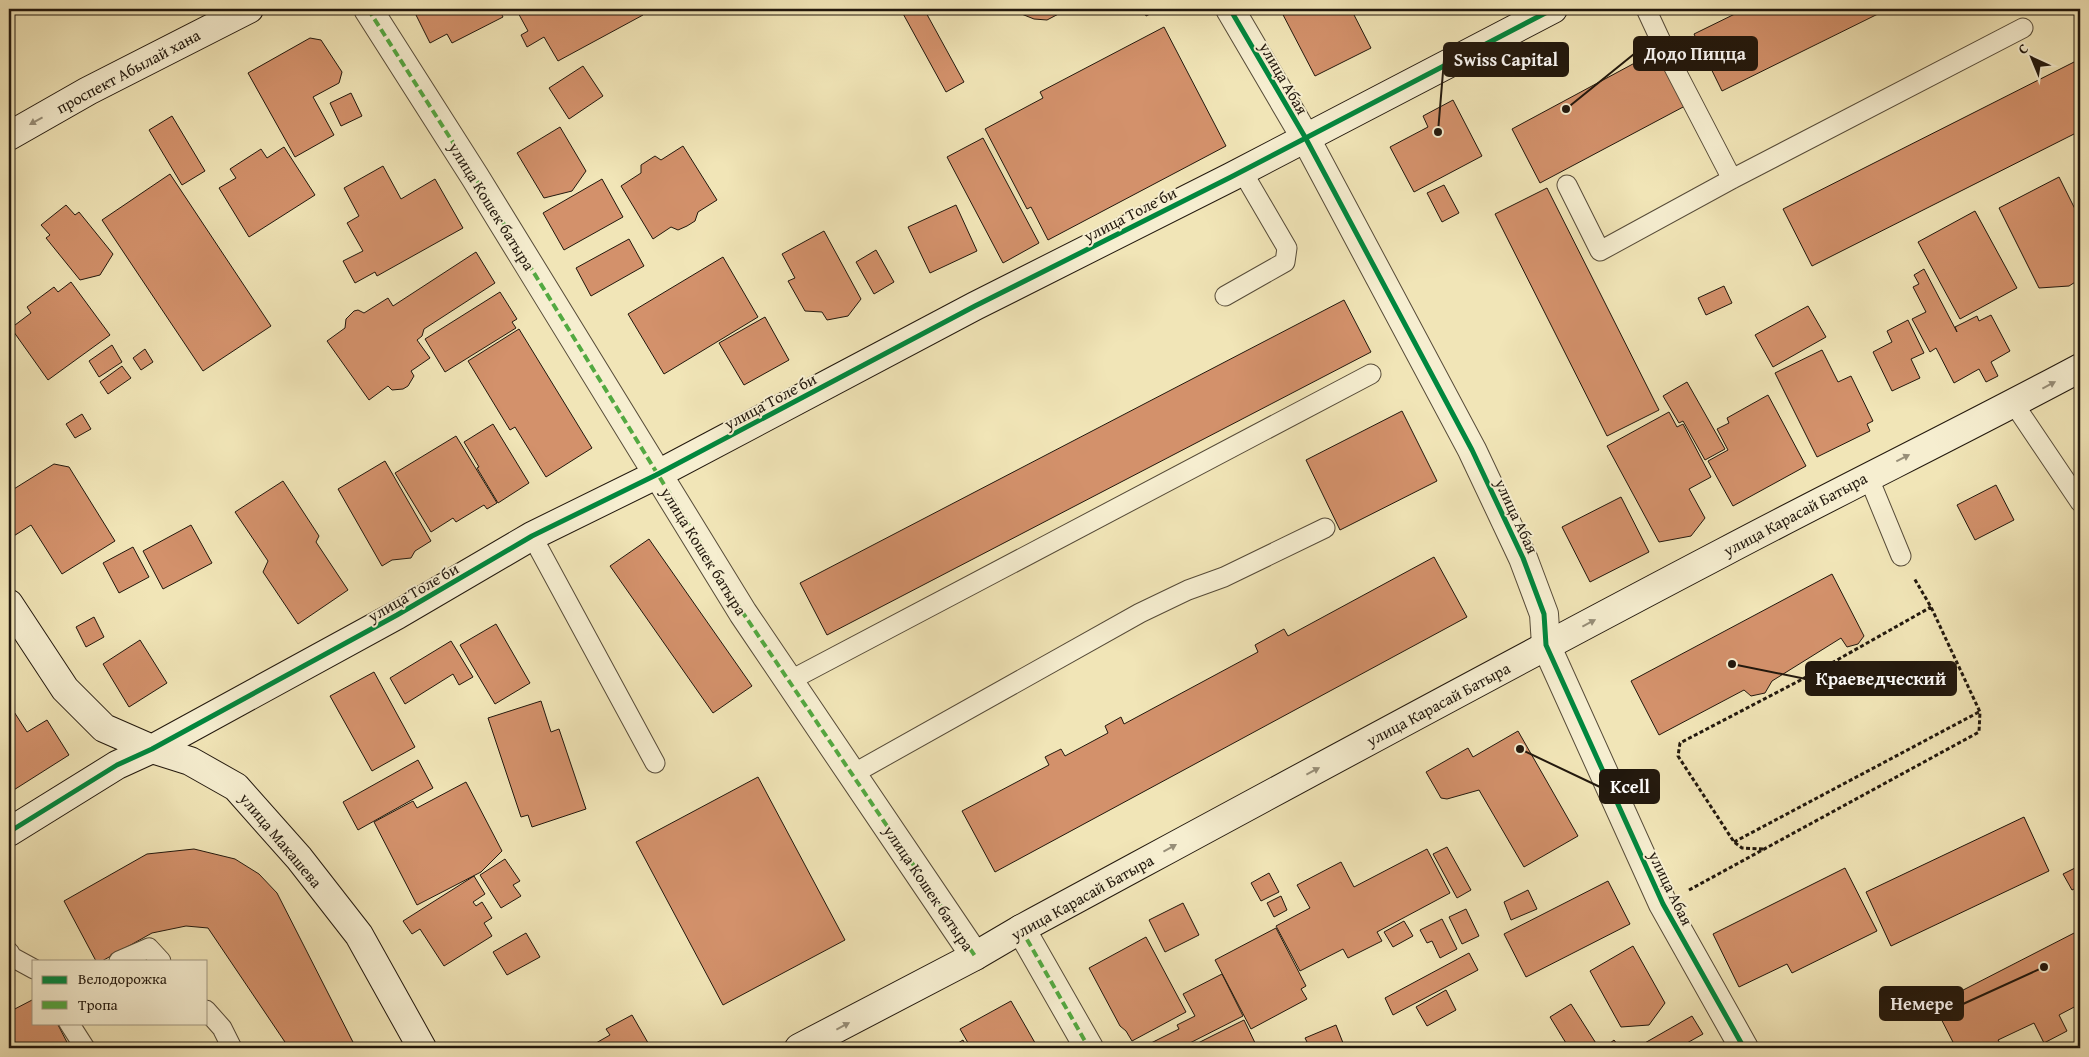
<svg xmlns="http://www.w3.org/2000/svg" width="2089" height="1057" font-family="'Gentium Book Plus',serif">
	<style>
		.building { fill: #d3916b; stroke: #22180d }
		.lines { fill: none; stroke-linecap: round; stroke-linejoin: round }
		.lane-casing { stroke: #564b38; stroke-width: 21 }
		.street-casing { stroke: #564b38; stroke-width: 30 }
		.secondary-casing { stroke: #22180d; stroke-width: 30 }
		.path { stroke: #22180d; stroke-width: 3; stroke-dasharray: 4 2.5; stroke-linecap: butt }
		.lane { stroke: #f6eed0; stroke-width: 19 }
		.street { stroke: #f6eed0; stroke-width: 28 }
		.secondary { stroke: #f6eed0; stroke-width: 28 }
		.quiet { stroke: #53a941; stroke-width: 4; stroke-dasharray: 8 4; stroke-linecap: butt }
		.cycleway-casing { stroke: #f6eed0; stroke-width: 8 }
		.cycleway { stroke: #00873e; stroke-width: 5 }
		.oneway { fill: #978e78 }
		.labels { text-anchor: middle; dominant-baseline: central; stroke-width: 4; stroke-linejoin: round; paint-order: stroke }
		.street-label { font-size: 16px; fill: #22180d; stroke: #f6eed0 }
		.leader { fill: none; stroke: #22180d; stroke-width: 2 }
		.callout-dot { fill: #22180d; stroke: #f6eed0; stroke-width: 2 }
		.callout { fill: #22180d; stroke: #22180d; stroke-width: 2 }
		.callout-label { font-size: 18px; text-anchor: middle; font-weight: bold; fill: #fff }
	</style>
	<rect width="100%" height="100%" fill="#f1e5b7"/>
	<filter id="stains"><feTurbulence type="fractalNoise" baseFrequency=".004" numOctaves="4"/><feColorMatrix values="0 0 0 0 .2 0 0 0 0 .09 0 0 0 0 .02 0 0 0 .5 -.17"/></filter>
	<radialGradient id="worn" r=".72"><stop offset=".6" stop-color="#630" stop-opacity="0"/><stop offset="1" stop-color="#630" stop-opacity=".3"/></radialGradient>
	<path class="building" d="M413,9H499L503,17L452,43L447,34L430,43Z
		M516,9H640L643,15L558,61L544,37L527,47L521,35L528,31Z
		M904,9H924L964,82L946,92L901,10Z
		M1009,9H1068L1047,20L1034,19Z
		M1143,9H1157L1158,10L1146,16Z
		M1280,9H1351L1371,48L1315,76Z
		M1745,9H1888L1722,91L1694,34Z
		M2073,9H2080V15L2076,17Z
		M1164,27L1226,146L1048,240L1031,207L1027,209L985,129L1043,98L1040,92Z
		M310,38L321,40L342,72L339,83L313,97L334,135L295,157L248,73Z
		M1657,51L1685,106L1540,183L1512,129Z
		M2080,59V131L1812,266L1783,209Z
		M583,66L603,96L569,119L549,88Z
		M351,93L362,116L341,126L330,103Z
		M1453,100L1482,156L1414,192L1390,147L1428,127L1423,116Z
		M172,116L205,171L182,185L149,130Z
		M560,127L586,171L572,191L544,198L517,153Z
		M983,138L1039,243L1003,263L947,157Z
		M683,146L717,200L698,212L695,221L687,226L678,230L671,227L653,239L621,186L641,173V165L655,156L661,160Z
		M284,147L315,195L249,237L219,188L236,178L230,169L261,149L267,158Z
		M383,166L401,199L435,179L463,228L377,276L375,272L355,283L343,261L363,251L347,223L359,216L344,188Z
		M170,174L271,326L203,371L102,220Z
		M2059,177L2080,219V279L2069,286L2039,288L1999,208Z
		M602,179L623,217L564,250L543,213Z
		M1444,185L1459,213L1442,222L1427,193Z
		M1547,188L1659,410L1607,436L1495,214Z
		M66,205L75,215L79,212L113,254L100,275L80,280L46,238L50,235L41,225Z
		M956,205L977,251L930,273L908,227Z
		M1975,211L2017,288L1960,319L1918,242Z
		M824,231L861,299L848,316L827,320L822,312L805,311L788,281L795,278L782,254Z
		M629,239L644,266L591,296L576,268Z
		M876,250L894,282L874,294L856,262Z
		M476,252L495,283L424,329L422,336L417,340L430,358L411,371L414,376L408,386L403,389L392,390L388,386L369,400L327,341L345,328L346,319L354,311L358,310L364,313L388,298L393,306Z
		M723,257L758,317L664,374L628,314Z
		M1924,269L1957,332L1955,327L1977,316L1979,321L1991,315L2010,351L1991,362L1998,376L1986,382L1979,369L1954,383L1936,348L1930,352L1912,319L1926,312L1913,287L1919,284L1914,275Z
		M71,282L110,335L48,380L11,328L31,313L27,307L54,287L58,292Z
		M1724,286L1732,303L1706,315L1698,298Z
		M500,292L517,319L512,322L516,328L445,372L425,339Z
		M1344,300L1371,352L827,635L800,583Z
		M1808,306L1826,337L1773,367L1755,335Z
		M765,317L789,360L744,385L719,343Z
		M1908,320L1924,353L1911,359L1920,378L1892,391L1873,352L1892,342L1887,331Z
		M519,329L592,448L546,477L515,427L510,430L468,361Z
		M112,345L122,362L99,377L89,361Z
		M145,349L153,362L141,370L133,358Z
		M1822,350L1838,382L1851,376L1873,421L1867,424L1870,431L1817,457L1775,373Z
		M122,366L131,378L108,394L100,382Z
		M1687,382L1725,449L1705,460L1683,421L1679,423L1663,396Z
		M1768,395L1806,466L1733,506L1708,461L1728,450L1717,429L1729,423L1727,418Z
		M1402,411L1437,481L1340,530L1306,460Z
		M1669,412L1677,427L1683,424L1711,477L1689,489L1705,518L1691,536L1659,542L1607,446Z
		M82,414L91,429L75,438L66,424Z
		M493,424L529,483L498,503L477,468L479,467L464,442Z
		M456,436L497,503L487,509L484,505L456,522L453,518L431,532L395,473Z
		M385,461L431,541L415,551L411,558L392,560L382,566L338,489Z
		M54,464L69,467L115,541L62,574L31,525L9,539V492Z
		M283,481L319,536L316,542L348,590L298,624L263,572L268,561L235,512Z
		M1996,485L2014,520L1975,540L1957,505Z
		M1621,497L1649,552L1590,582L1562,527Z
		M191,525L212,563L163,589L143,551Z
		M649,539L752,686L713,713L610,566Z
		M133,547L149,577L119,593L103,563Z
		M1434,557L1467,617L995,872L962,811L1049,765L1045,757L1061,749L1065,756L1108,733L1105,726L1121,717L1124,724L1258,652L1255,645L1284,629L1288,636Z
		M1832,574L1864,636L1858,644L1847,647L1841,638L1772,681L1765,693L1751,696L1744,690L1659,735L1631,681Z
		M94,617L104,637L86,647L76,627Z
		M496,624L530,683L495,704L460,645Z
		M140,640L167,683L129,707L103,664Z
		M451,641L473,677L459,685L453,674L405,704L390,678Z
		M374,672L415,747L372,771L330,696Z
		M541,701L551,732L559,729L586,809L532,827L528,815L521,817L488,718Z
		M9,704L27,732L47,720L69,755L9,793Z
		M1518,731L1578,836L1524,867L1479,790L1447,799L1441,798L1426,772L1468,748L1473,757Z
		M418,760L433,788L358,830L343,802Z
		M758,777L845,940L723,1005L636,842Z
		M466,782L502,851L481,872L417,905L374,822L413,801L417,808Z
		M2024,817L2049,871L1891,946L1866,892Z
		M1447,847L1471,890L1457,898L1433,854Z
		M194,849L235,859L259,874L277,893L356,1048H289L208,928L186,926L152,933L102,961H96L64,901L147,854Z
		M1427,849L1450,893L1377,932L1382,941L1348,958L1343,949L1300,971L1276,926L1310,908L1297,885L1341,862L1354,887Z
		M505,859L520,881L513,885L521,896L501,908L480,875Z
		M2079,866L2080,886L2072,890L2063,874Z
		M1845,868L1877,931L1792,973L1787,964L1739,987L1713,934Z
		M1269,873L1279,892L1261,901L1251,883Z
		M474,876L485,894L473,902L476,906L482,902L492,918L484,923L492,936L444,966L420,929L412,934L403,921Z
		M1608,881L1630,924L1526,977L1504,934Z
		M1528,890L1537,909L1511,920L1504,902Z
		M1281,896L1287,910L1274,917L1267,903Z
		M1183,903L1199,935L1165,952L1149,920Z
		M1466,909L1479,936L1462,944L1449,917Z
		M1442,919L1457,949L1440,958L1432,941L1427,943L1420,930Z
		M1404,921L1413,936L1393,947L1384,932Z
		M1276,928L1306,986L1301,989L1307,999L1251,1029L1215,960Z
		M2080,930V1004L2059,1015L2067,1031L2044,1043L2034,1023L1998,1040L2003,1048H1956L1934,1005Z
		M526,933L540,957L507,975L493,952Z
		M1146,937L1186,1012L1132,1041L1126,1031L1120,1026L1089,968Z
		M1633,946L1665,1003L1649,1025L1621,1027L1590,971Z
		M1469,953L1478,970L1393,1015L1385,998Z
		M1222,974L1243,1016L1180,1048H1141L1179,1029L1177,1025L1195,1016L1183,994Z
		M1446,990L1456,1010L1427,1026L1416,1007Z
		M34,999V1023H57L70,1048H9V1012Z
		M1011,1001L1038,1048H971L960,1029Z
		M1571,1004L1599,1048H1569L1550,1017Z
		M632,1015L651,1048H590L589,1047L610,1035L606,1029Z
		M1692,1016L1703,1034L1687,1043L1690,1048H1636Z
		M1244,1020L1257,1047L1254,1048H1188Z
		M1336,1025L1345,1048H1310L1305,1038Z
		M963,1040L967,1048H954L953,1046Z
		M1614,1040L1620,1048H1606L1605,1047Z"/>
	<g class="lines">
		<defs>
			<path id="lane" d="M1646,9L1666,52L1732,179
				M1567,185L1600,251L1732,179L2023,28
				M1225,296L1285,262L1287,248L1242,171
				M2014,404L2080,502
				M1868,476L1901,556
				M532,536L655,763
				M789,681L1371,374
				M851,775L1140,613L1188,590L1224,577L1325,528
				M9,952L12,957L34,969
				M119,961L149,948L161,961
				M206,1010L222,1028L232,1048
				M69,1023L85,1048"/>
			<path id="street" d="M368,9L475,177L743,613L975,956
				M1230,9L1305,137L1472,450L1523,558L1544,614L1546,645L1663,904L1744,1048
				M1021,929L1089,1048"/>
			<path id="secondary" d="M9,136L88,91L249,9
				M9,604L65,689L104,728L152,749L190,761L236,787L299,858L359,935L422,1048
				M9,832L117,765L152,749L397,615L532,536L656,475L975,306L1231,177L1553,9
				M799,1048L975,956L1021,929C1254,803 1487,676 1722,553C1841,490 1962,431 2080,368"/>
		</defs>
		<use href="#lane" class="lane-casing"/>
		<use href="#street" class="street-casing"/>
		<use href="#secondary" class="secondary-casing"/>
		<path class="path" d="M1734,842L1979,712
			M1763,849L1742,848L1734,842L1678,756L1680,743L1814,673L1931,607
			M1689,890L1979,732L1980,712L1931,607L1914,578"/>
		<use href="#lane" class="lane"/>
		<use href="#street" class="street"/>
		<use href="#secondary" class="secondary"/>
		<path class="quiet" d="M368,9L475,177L743,613L975,956
			M1021,929L1089,1048"/>
		<defs>
			<path id="cycleway" d="M1230,9L1305,137L1472,450L1523,558L1544,614L1546,645L1663,904L1744,1048
				M9,832L117,765L152,749L397,615L532,536L656,475L975,306L1231,177L1553,9"/>
		</defs>
		<use href="#cycleway" class="cycleway-casing"/>
		<use href="#cycleway" class="cycleway"/>
	</g>
	<defs><path id="oneway-solid" d="M-6-.8H1V-3.2L6.5 0L1 3.2V.8H-6Z" transform="scale(1.25)"/></defs>
	<g class="oneway">
		<use href="#oneway-solid" transform="translate(36 121) rotate(151)"/>
		<use href="#oneway-solid" transform="translate(2049 385) rotate(-28)"/>
		<use href="#oneway-solid" transform="translate(1903 458) rotate(-27)"/>
		<use href="#oneway-solid" transform="translate(1589 623) rotate(-28)"/>
		<use href="#oneway-solid" transform="translate(1313 771) rotate(-28)"/>
		<use href="#oneway-solid" transform="translate(1170 848) rotate(-29)"/>
		<use href="#oneway-solid" transform="translate(843 1026) rotate(-28)"/>
	</g>
	<g class="labels">
		<g class="street-label">
			<text transform="translate(128 71) rotate(-28)">проспект Абылай хана</text>
			<text transform="translate(1284 78) rotate(60)">улица Абая</text>
			<text transform="translate(492 206) rotate(58)">улица Кошек батыра</text>
			<text transform="translate(1130 214) rotate(-27)">улица Толе би</text>
			<text transform="translate(770 401) rotate(-28)">улица Толе би</text>
			<text transform="translate(1795 514) rotate(-28)">улица Карасай Батыра</text>
			<text transform="translate(1517 516) rotate(65)">улица Абая</text>
			<text transform="translate(704 551) rotate(58)">улица Кошек батыра</text>
			<text transform="translate(413 592) rotate(-30)">улица Толе би</text>
			<text transform="translate(1438 704) rotate(-28)">улица Карасай Батыра</text>
			<text transform="translate(281 840) rotate(50)">улица Макашева</text>
			<text transform="translate(929 888) rotate(56)">улица Кошек батыра</text>
			<text transform="translate(1671 888) rotate(64)">улица Абая</text>
			<text transform="translate(1082 897) rotate(-29)">улица Карасай Батыра</text>
		</g>
	</g>
	<path class="leader" d="M1566 109L1634 54M1438 132L1444 60M1732 664L1806 679M1520 749L1600 787M2044 967L1963 1004"/>
	<g class="callout-dot">
		<circle cx="1566" cy="109" r="5"/>
		<circle cx="1438" cy="132" r="5"/>
		<circle cx="1732" cy="664" r="5"/>
		<circle cx="1520" cy="749" r="5"/>
		<circle cx="2044" cy="967" r="5"/>
	</g>
	<g class="callout">
		<rect x="1634" y="37" width="123" height="33" rx="5"/>
		<rect x="1444" y="43" width="124" height="33" rx="5"/>
		<rect x="1806" y="662" width="150" height="33" rx="5"/>
		<rect x="1600" y="770" width="59" height="33" rx="5"/>
		<rect x="1880" y="987" width="83" height="33" rx="5"/>
	</g>
	<g class="callout-label">
		<text x="1695" y="60">Додо Пицца</text>
		<text x="1506" y="66">Swiss Capital</text>
		<text x="1881" y="685">Краеведческий</text>
		<text x="1630" y="793">Kcell</text>
		<text x="1922" y="1010">Немере</text>
	</g>
	<rect width="2089" height="1057" fill="none" stroke="#f1e5b7" stroke-width="30"/>
	<rect x="10" y="10" width="2069" height="1037" fill="none" stroke="#22180d" stroke-width="2.5"/>
	<rect x="15" y="15" width="2059" height="1027" fill="none" stroke="#22180d"/>
	<rect x="32" y="960" width="175" height="65" fill="#f6eed0" stroke="#a19882"/>
	<rect x="42" y="976" width="25" height="8" fill="#00873e" stroke="#a19882"/>
	<text x="78" y="984" font-size="15" fill="#22180d">Велодорожка</text>
	<rect x="42" y="1001" width="25" height="8" fill="#53a941" stroke="#a19882"/>
	<text x="78" y="1010" font-size="15" fill="#22180d">Тропа</text>
	<g transform="translate(2032 58) rotate(316)" stroke="#f6eed0" stroke-width="4" paint-order="stroke">
	<path d="M0-4L9 19L0 12L-9 19Z" fill="#22180d"/>
	<text y="-8" font-size="14" font-weight="bold" text-anchor="middle" fill="#22180d">С</text>
	</g>
	<rect width="100%" height="100%" filter="url(#stains)"/>
	<rect width="100%" height="100%" fill="url(#worn)"/>
</svg>
